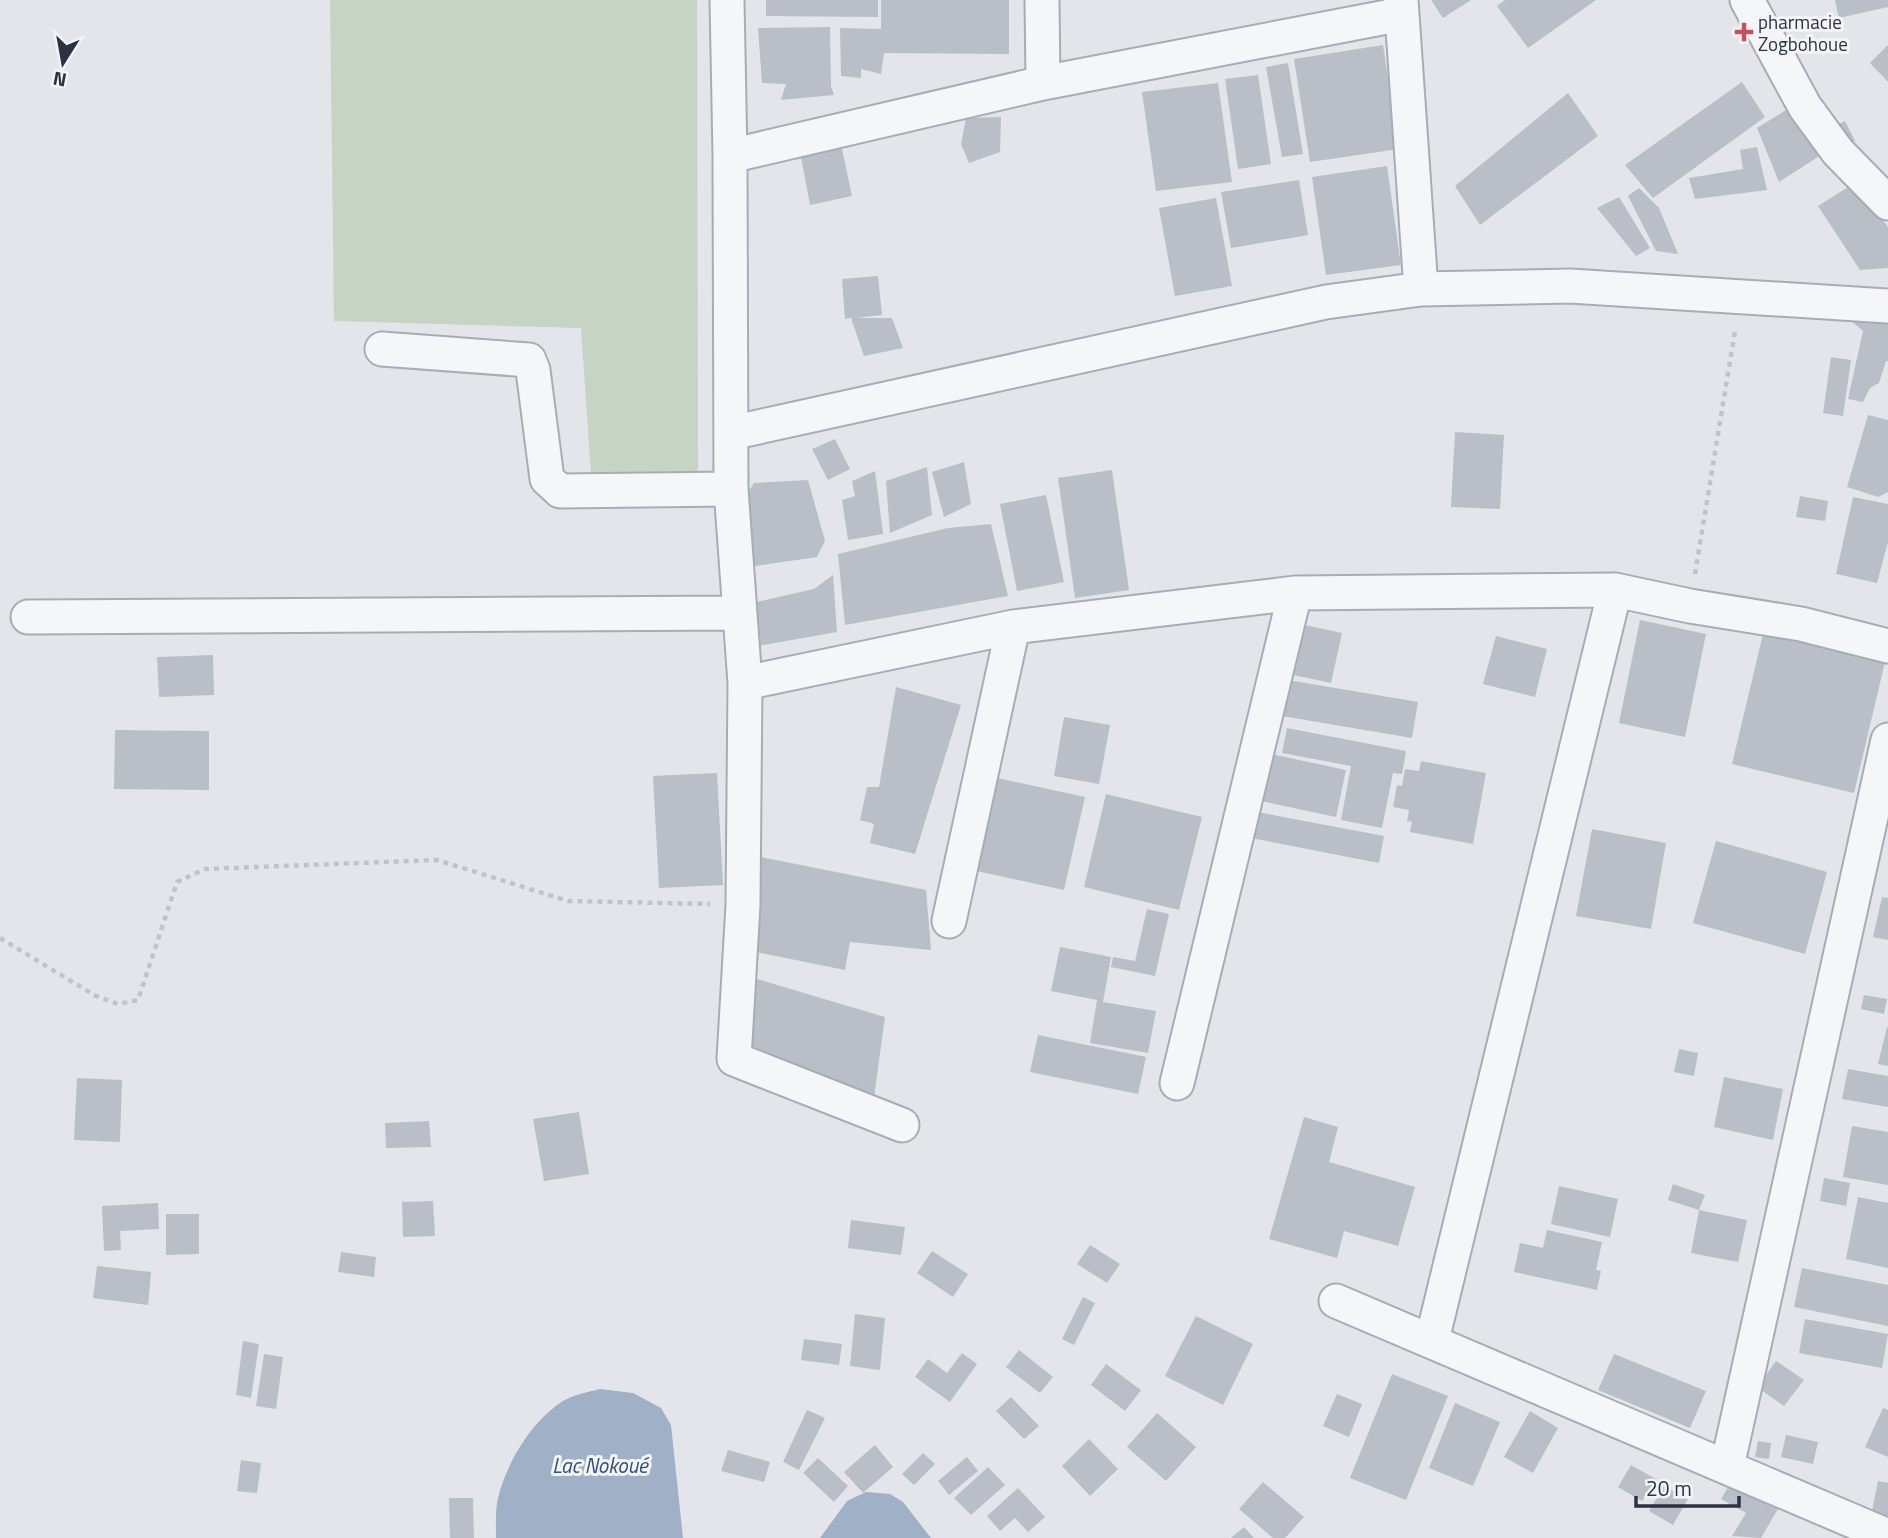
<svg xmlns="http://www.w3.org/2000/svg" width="1888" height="1538" font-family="'Titillium Web',sans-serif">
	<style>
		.green { fill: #c7d3c4 }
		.water { fill: #a0b1c7 }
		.building { fill: #babec6 }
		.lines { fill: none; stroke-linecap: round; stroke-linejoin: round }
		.street-casing { stroke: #a8acb4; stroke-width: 37 }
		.path { stroke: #c1c3c8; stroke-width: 4.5; stroke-dasharray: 5 5; stroke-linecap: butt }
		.street { stroke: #f5f6f8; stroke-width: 33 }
		.poi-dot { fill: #c6515c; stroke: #f2f4f7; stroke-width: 2.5 }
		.labels { text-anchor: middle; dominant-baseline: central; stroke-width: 6; stroke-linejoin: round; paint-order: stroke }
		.poi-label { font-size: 19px; fill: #2c3241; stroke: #f2f4f7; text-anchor: start }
		.water-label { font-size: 21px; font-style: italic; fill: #384f72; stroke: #f2f4f7 }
	</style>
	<rect width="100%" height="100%" fill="#e3e5ea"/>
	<path class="green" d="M330,0H697L698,471L591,473L581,328L334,321Z"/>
	<path class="water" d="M600,1389L633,1393L661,1408L671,1425L683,1538H496C496,1524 495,1507 499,1494C509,1459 532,1421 563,1401C573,1395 588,1392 600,1389Z
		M866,1492L890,1494L903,1502L931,1538H820L847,1501Z"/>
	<path class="building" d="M766,0H878V17L766,16Z
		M881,0H1009V54L884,53L881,74L861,69V78L841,76L840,28L881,29Z
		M1431,0H1471L1443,18Z
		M1505,0H1596L1528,48L1497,6Z
		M1835,0H1888V7L1839,18Z
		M830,27L831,86L834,95L781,100L786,84L762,83L758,28Z
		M1383,45L1399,149L1310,162L1294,59Z
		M1888,45V82L1870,63Z
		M1288,63L1303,154L1282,157L1266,67Z
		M1258,75L1271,164L1238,169L1225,79Z
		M1742,82L1765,117L1653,198L1625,165Z
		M1218,83L1232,182L1156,191L1142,92Z
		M1568,93L1598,136L1480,225L1455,186Z
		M1796,104L1824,153L1779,182L1757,128Z
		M1001,117L1000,152L969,163L961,144L966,118Z
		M1845,121L1855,141L1841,148L1831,128Z
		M841,144L852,196L810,205L800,152Z
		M1757,147L1767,190L1695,199L1689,178L1743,169L1740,150Z
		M1387,166L1401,265L1326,275L1312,177Z
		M1299,180L1308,235L1231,248L1221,192Z
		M1856,182L1888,227V268L1860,270L1818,206Z
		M1639,188L1659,208L1678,254L1656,251L1628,196Z
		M1619,197L1650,248L1636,256L1597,208Z
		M1216,198L1232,286L1175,296L1159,208Z
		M878,276L882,315L855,318H892L903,348L864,356L851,318L845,319L842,279Z
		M1888,298V361H1886L1879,383L1870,388L1863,402L1848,399L1863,331L1849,319Z
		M1831,357L1851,360L1843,416L1823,413Z
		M1868,415L1888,420V492L1878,497L1847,487Z
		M1455,432L1504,435L1500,509L1451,507Z
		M835,439L850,469L828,480L812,449Z
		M964,462L971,504L944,517L932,472Z
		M927,467L932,515L890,533L886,481Z
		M1112,470L1129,590L1075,598L1058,478Z
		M875,471L883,534L848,540L842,500L855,496L852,481Z
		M808,480L825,541L817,557L749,567L735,513L754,483Z
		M1046,495L1064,582L1017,591L1000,504Z
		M1800,496L1828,501L1825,521L1796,517Z
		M1853,497L1888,504V542L1877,583L1836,574Z
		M991,524L1008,596L845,625L838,554L948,528Z
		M833,575L837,632L758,646L756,602L814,589Z
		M1640,620L1706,634L1685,737L1619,723Z
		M1300,624L1342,633L1331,683L1289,674Z
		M1763,634L1885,662L1854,793L1732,764Z
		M1496,636L1547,649L1535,697L1483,684Z
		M213,655L214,695L159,697L157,657Z
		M1288,680L1418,702L1412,738L1282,716Z
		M896,687L961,705L915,854L870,843L874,824L860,820L867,787H879Z
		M1064,717L1110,725L1099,784L1054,776Z
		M1287,728L1406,751L1402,774L1393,773L1382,828L1341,820L1351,766L1282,753Z
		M115,730L209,731V790L114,789Z
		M1271,754L1346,770L1336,817L1261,801Z
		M1421,761L1486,773L1473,844L1410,832L1412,822L1407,821L1409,810L1393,807L1397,785L1402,786L1405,769L1419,771Z
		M717,773L723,885L659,888L653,776Z
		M983,775L1085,797L1064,890L963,868Z
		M1106,794L1202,817L1179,910L1084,887Z
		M1257,812L1384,836L1379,863L1251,838Z
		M1592,829L1666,843L1651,929L1576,916Z
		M1716,841L1827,872L1805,954L1693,923Z
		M751,855L926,890L931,950L850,942L845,970L746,950Z
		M1882,897L1888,898V940L1873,937Z
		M1147,909L1169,914L1155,976L1111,967L1113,957L1135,961Z
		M1060,947L1111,957L1103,1002L1156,1011L1148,1053L1090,1043L1097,1000L1051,991Z
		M747,976L885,1017L874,1097L740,1050Z
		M1864,995L1887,999L1884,1014L1861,1009Z
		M1887,1027H1888V1066L1878,1064Z
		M1038,1035L1146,1057L1138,1094L1030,1072Z
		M1679,1049L1698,1053L1694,1076L1674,1072Z
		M1848,1069L1888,1076V1107L1842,1099Z
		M1724,1077L1783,1089L1773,1140L1714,1127Z
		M77,1078L122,1080L120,1142L74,1140Z
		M579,1112L589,1174L544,1181L533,1119Z
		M1304,1117L1338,1127L1329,1162L1415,1187L1398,1246L1344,1231L1337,1258L1269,1239Z
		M429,1121L431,1147L386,1148L385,1123Z
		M1852,1126L1888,1132V1185L1843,1177Z
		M1824,1178L1850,1183L1846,1206L1820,1201Z
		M1673,1184L1705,1195L1699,1210L1668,1200Z
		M1559,1186L1618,1199L1610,1237L1551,1224Z
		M1858,1197L1888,1203V1268L1846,1259Z
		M433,1201L435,1236L403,1237L402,1202Z
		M158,1203L159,1229L120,1231L121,1250L104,1251L102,1206Z
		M1699,1210L1747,1220L1738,1262L1691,1253Z
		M166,1214H199V1254L166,1255Z
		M851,1220L905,1227L901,1255L848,1248Z
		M1547,1230L1602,1242L1596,1270L1601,1271L1597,1290L1514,1272L1520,1243L1543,1248Z
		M1090,1245L1120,1264L1107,1283L1077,1264Z
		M932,1251L968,1274L953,1297L917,1273Z
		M341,1252L376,1257L374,1277L338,1272Z
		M97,1266L151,1272L148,1305L93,1298Z
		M1802,1268L1888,1285V1326L1794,1307Z
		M1083,1297L1095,1303L1074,1345L1062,1339Z
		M855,1314L885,1318L880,1370L850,1366Z
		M1196,1316L1253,1344L1223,1405L1165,1376Z
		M1805,1319L1888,1334L1882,1368L1799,1353Z
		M804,1339L842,1344L839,1365L801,1360Z
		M243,1341L259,1344L251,1398L236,1395Z
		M1019,1350L1053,1377L1040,1393L1006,1367Z
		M962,1353L977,1364L950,1402L915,1377L928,1359L947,1373Z
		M264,1354L283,1357L276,1409L256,1406Z
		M1614,1354L1706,1391L1690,1428L1598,1390Z
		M1776,1361L1804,1380L1784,1406L1757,1387Z
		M1106,1364L1141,1390L1125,1411L1091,1385Z
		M1392,1374L1448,1396L1406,1500L1350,1478Z
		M1337,1394L1362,1404L1349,1437L1323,1426Z
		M1011,1397L1039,1426L1024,1439L996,1411Z
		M1455,1403L1500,1422L1473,1486L1429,1468Z
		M1883,1408L1888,1410V1457L1865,1447Z
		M807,1410L825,1418L799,1470L783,1462Z
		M1530,1411L1558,1428L1533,1473L1504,1457Z
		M1157,1413L1196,1447L1166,1481L1127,1447Z
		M1786,1435L1818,1442L1813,1464L1781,1457Z
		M1089,1439L1118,1469L1090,1496L1062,1466Z
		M1758,1441L1771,1443L1769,1459L1755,1457Z
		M875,1445L893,1467L863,1493L844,1472Z
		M728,1450L770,1462L764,1482L721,1471Z
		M923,1453L935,1464L914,1485L902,1474Z
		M967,1457L978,1471L949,1495L938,1481Z
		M818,1458L848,1486L834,1502L803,1473Z
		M241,1460L261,1463L257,1493L237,1491Z
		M1631,1465L1656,1479L1642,1501L1618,1487Z
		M988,1467L1005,1485L971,1515L954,1498Z
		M1736,1474L1783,1500L1761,1538L1732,1536L1746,1513L1721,1499Z
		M1878,1481L1888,1483V1519L1871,1516Z
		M1263,1482L1304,1517L1285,1538H1273L1239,1509Z
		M1664,1486L1688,1499L1673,1525L1649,1511Z
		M1018,1488L1045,1517L1028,1532L1015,1518L1000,1531L987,1516Z
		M449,1498H473L474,1538H450Z
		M1244,1527L1254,1538H1231Z"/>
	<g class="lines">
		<defs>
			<path id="street" d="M727,0L730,156L731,489L745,683L743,905L734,1059L902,1125
				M1042,0L1043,83
				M1401,0L1421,289
				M1747,0L1805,107L1838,152L1888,203
				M730,156L1043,83L1402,14
				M382,349L529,360L533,370L547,479L560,491L731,489
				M731,433L1326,302L1421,289L1570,286L1888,306
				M28,617L739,613
				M745,683L1013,627L1295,593L1615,590L1690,606L1801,624L1888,646
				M949,921L1013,627
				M1177,1083L1295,593
				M1336,1301L1888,1536
				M1432,1340L1615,590
				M1727,1467L1888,740"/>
		</defs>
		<use href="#street" class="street-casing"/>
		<path class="path" d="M1695,574L1735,331
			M0,938L94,995L118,1004L138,1000L177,882L205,869L437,860L568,901L710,904"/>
		<use href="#street" class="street"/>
	</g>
	<path class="poi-dot" d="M1740.5 21.5h7v7h7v7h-7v7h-7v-7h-7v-7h7z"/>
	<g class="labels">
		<g class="poi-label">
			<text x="1758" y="21">pharmacie<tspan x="1758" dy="22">Zogbohoue</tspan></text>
		</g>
		<g class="water-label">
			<text x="600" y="1465">Lac Nokoué</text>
		</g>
	</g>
	<g transform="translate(63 63) rotate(191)" stroke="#f2f4f7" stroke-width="5" paint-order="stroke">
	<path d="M0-5L12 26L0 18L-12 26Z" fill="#2c3241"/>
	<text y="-10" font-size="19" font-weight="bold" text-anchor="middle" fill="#2c3241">N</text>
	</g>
	<path d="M1636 1496v10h103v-10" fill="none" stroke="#2c3241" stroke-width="3.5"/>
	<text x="1646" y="1496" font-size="21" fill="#2c3241" stroke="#f2f4f7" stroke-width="5" paint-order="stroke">20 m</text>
</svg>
